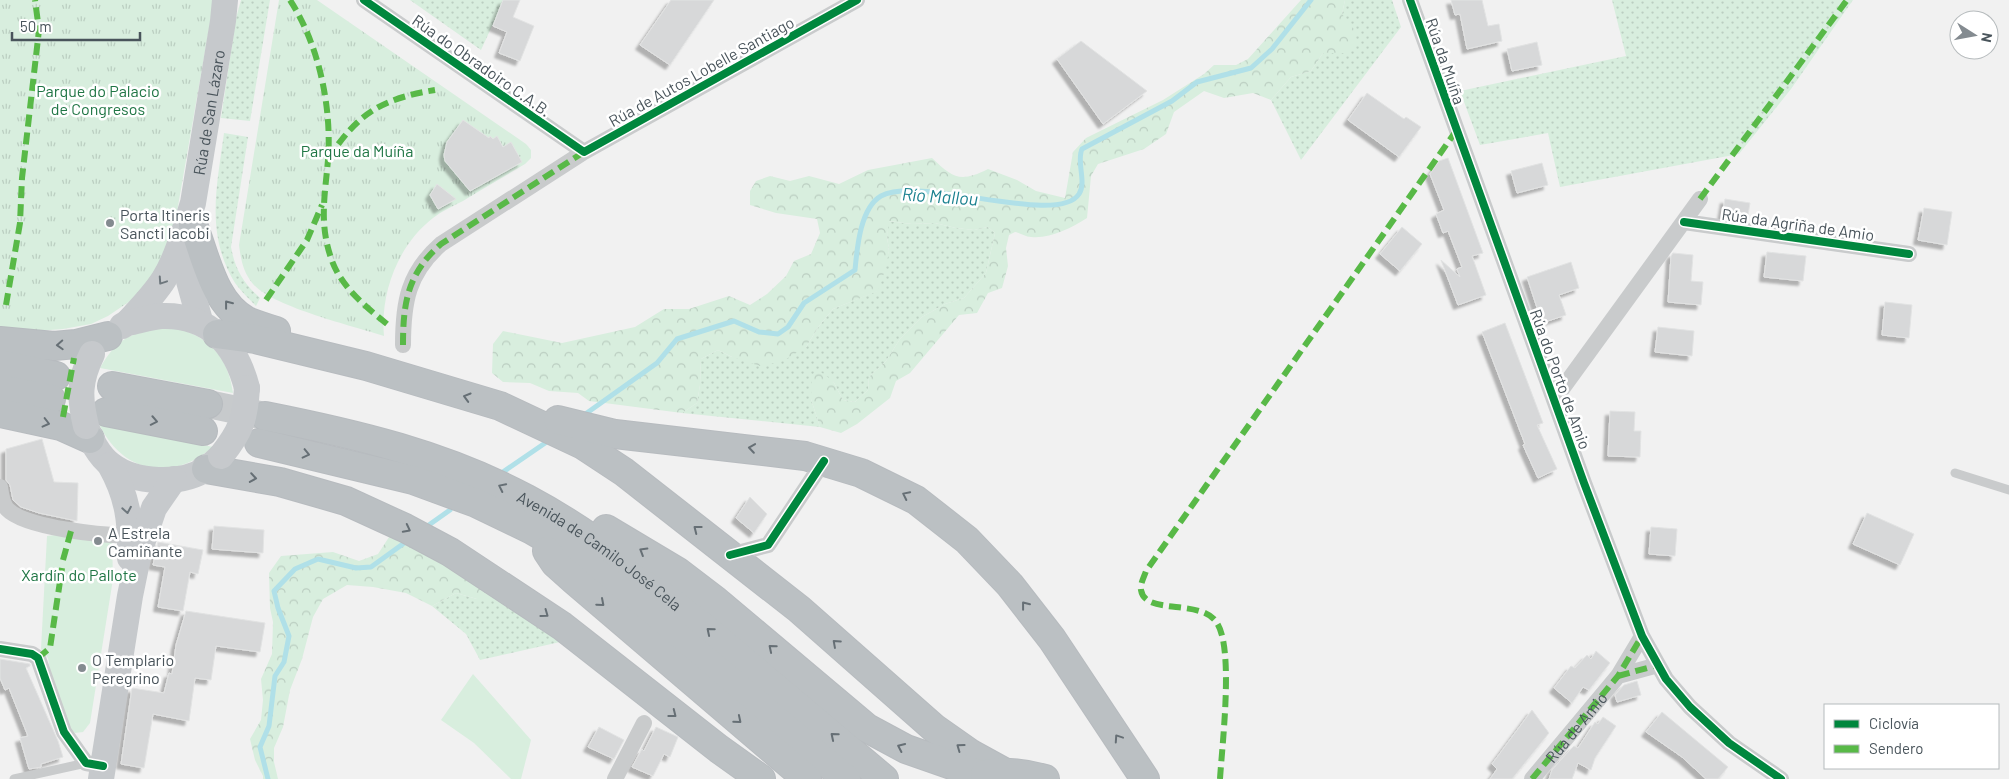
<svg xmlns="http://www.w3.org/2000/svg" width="2009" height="779" font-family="Barlow,sans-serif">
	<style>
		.grass { fill: url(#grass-dots) }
		.forest { fill: url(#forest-crowns) }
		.park { fill: url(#park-tufts) }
		.garden { fill: #d8eede }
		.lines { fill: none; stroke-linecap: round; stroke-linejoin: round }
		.stream { stroke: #b0e0e8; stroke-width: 5 }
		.building { fill: #d7d8d9; stroke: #e2e3e3; filter: url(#shadow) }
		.highway-tunnel { stroke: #c7cacc; stroke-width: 28; stroke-dasharray: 28 14; stroke-linecap: butt }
		.highway-casing { stroke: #b7bbbf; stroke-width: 30 }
		.lane { stroke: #c9cbcc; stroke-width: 9 }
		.street { stroke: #c9cbcc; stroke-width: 16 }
		.primary { stroke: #c6c9cc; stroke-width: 26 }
		.highway { stroke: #bbc0c3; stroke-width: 28 }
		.primary-bridge { stroke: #c6c9cc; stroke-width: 26 }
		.quiet { stroke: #58b947; stroke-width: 6; stroke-dasharray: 12 6; stroke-linecap: butt }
		.cycleway-casing { stroke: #fff; stroke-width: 11 }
		.cycleway { stroke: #00873e; stroke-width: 8 }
		.oneway { stroke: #6e777d }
		.oneway2 { stroke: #666f75 }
		.poi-dot { fill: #848b90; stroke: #fff; stroke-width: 2 }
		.labels { text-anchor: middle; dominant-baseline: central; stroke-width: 5; stroke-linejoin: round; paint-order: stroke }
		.street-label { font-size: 16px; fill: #49545b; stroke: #fff }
		.park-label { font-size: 16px; fill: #207645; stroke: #fff }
		.poi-label { font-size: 16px; fill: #49545b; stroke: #fff; text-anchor: start }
		.water-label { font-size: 18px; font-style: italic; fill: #19808f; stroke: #fff }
	</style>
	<defs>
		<pattern id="grass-dots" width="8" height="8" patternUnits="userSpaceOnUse" patternTransform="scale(1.25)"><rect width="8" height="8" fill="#d8eede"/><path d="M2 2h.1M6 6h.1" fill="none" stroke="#bbcec1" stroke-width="1.8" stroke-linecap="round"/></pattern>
		<pattern id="forest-crowns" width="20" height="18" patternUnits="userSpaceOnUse" patternTransform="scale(1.25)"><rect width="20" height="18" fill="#d8eede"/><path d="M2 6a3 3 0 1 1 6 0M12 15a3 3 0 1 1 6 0" fill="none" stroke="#bbcec1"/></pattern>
		<pattern id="park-tufts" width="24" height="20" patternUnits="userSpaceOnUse" patternTransform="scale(1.25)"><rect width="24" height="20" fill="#d8eede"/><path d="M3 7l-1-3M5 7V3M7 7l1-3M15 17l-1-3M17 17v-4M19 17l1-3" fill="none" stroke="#bbcec1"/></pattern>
		<filter id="shadow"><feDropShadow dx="-4.5" dy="4.5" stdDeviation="1" flood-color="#0004"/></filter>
	</defs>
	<rect width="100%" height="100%" fill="#f1f1f1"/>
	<path class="grass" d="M241,0H270L250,121L221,118L236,18Z
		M410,0H504L481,50Z
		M1345,0H1392L1401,27L1301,160L1271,100L1291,77L1311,71L1323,53H1347L1342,14Z
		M1612,0H1853L1791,89L1739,154L1560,187L1548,133L1480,145L1460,91L1626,56Z
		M224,133L248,137L231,247C235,269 243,283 260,298L256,306C249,299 241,291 235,283C205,234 217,186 224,133Z
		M888,221L912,224L935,223L956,228L974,230L988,227L995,233L986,273L964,298L945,304L922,317L900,339L886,361L869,377L868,390L855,402L843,400L833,381L811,399L820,427L682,413L697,403L700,385L701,359L718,350L732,357L806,347L819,326L833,309L877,291L889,251L887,236Z
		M456,593L477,599H504L560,642L480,660L466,634L432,606Z"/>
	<path class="forest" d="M1301,0H1345L1342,14L1357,33L1354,44L1347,53H1323L1311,71L1291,77L1271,100L1253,93L1224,98L1204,91L1174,112L1166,134L1144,149L1098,164L1091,176L1087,218C1071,228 1050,239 1031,237C1026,237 1020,233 1015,232L1009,235L1006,248L1008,266L1002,288L988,293L977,313L959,315L910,373L896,381L890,398L857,424L841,433L820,427L811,399L812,375L818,370L833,381L843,400L855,402L868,390L869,377L886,361L900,339L922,317L945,304L964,298L986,273L995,233L988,227L974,230L956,228L935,223L912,224L889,221L887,236L889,251L886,267L878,291L833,309L819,326L806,347L783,361L760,366L732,357L718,350L701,359L700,385L697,403L682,413L589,401L578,393L549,391L530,383L503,382L492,373L493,344L503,331L562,343L635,327L664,309H689L729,296L750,305L767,294L786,276L794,261L811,254L820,233L817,219L776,213L750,205V191L756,181L770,176L790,181L809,176L839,184L868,170L932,158C953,178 960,183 988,169L1017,180L1036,191L1065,198L1073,152L1086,138L1163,100L1204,74L1214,65H1236L1248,59Z
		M391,534L504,599H477L456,593L432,606L406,593L373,587L347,585L323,599L313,617L302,659L290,690L283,727L274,748V762L278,779H263V776L255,760L250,739L261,720L263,700L261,679L272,654L273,622L270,608L269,573L281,556L333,552L359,561L378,554Z"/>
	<path class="park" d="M0,0H214L174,229L166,254L142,293L108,316L91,324L63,329L37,331L0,327Z
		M279,0H317L526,144L531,150V158L525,164C505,176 484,188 463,201C453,206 442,211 433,218C398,245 380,293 384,336C353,326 273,307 253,284C243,272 241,260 239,245Z"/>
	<path class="garden" d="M174,327C209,337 228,356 233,393L100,368C120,333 137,331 174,327Z
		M98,422L213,447C170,484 121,472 98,422Z
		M55,535L112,539L113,579L90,723L83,732L75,733L69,728L50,670L48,658L41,649L47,536Z
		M473,674L531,740L521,779H511L474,743L441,720Z"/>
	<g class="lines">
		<path class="stream" d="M584,415L657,363L677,339L734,321L759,332L778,334L788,327L804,303L855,270C857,249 860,208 881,196C921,175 1058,227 1079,194C1087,182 1076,162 1082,149L1172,101L1197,82L1251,68L1272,49L1311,0
			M500,474L551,439
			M426,527L450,510
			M268,779L260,747L269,726L275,676L284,662L289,636L278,608L274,591L295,569L318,559L356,568L371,567L407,541"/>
	</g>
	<path class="building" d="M503,0H520L513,17L534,26L520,61L499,53L507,32L493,26Z
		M671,0H714L670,65L640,45Z
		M1451,0H1482L1488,26L1499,24L1502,41L1467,49L1460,14L1455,15Z
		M1081,41L1147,91L1103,124L1057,59Z
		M1537,42L1542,65L1512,71L1507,49Z
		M1367,93L1404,119L1406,117L1421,127L1399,157L1348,120Z
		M463,120L489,138L490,136L493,139L497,136L503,147L511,142L522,162L470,191L445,161L444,155L447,142Z
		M1448,158L1483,253L1472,256L1486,295L1458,305L1441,260L1460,277L1457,269L1462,267L1448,231L1443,233L1436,214L1444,210L1430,174L1439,161Z
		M1542,163L1548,185L1517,193L1511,171Z
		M437,184L456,199L438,209L430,195Z
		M1725,199L1750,203L1747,221L1722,217Z
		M1924,208L1952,212L1947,245L1918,240Z
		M1402,227L1422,244L1400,271L1380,254Z
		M1767,252L1806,256L1803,281L1764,277Z
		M1673,253L1693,255L1691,281L1703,282L1701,305L1668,302L1671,256Z
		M1571,262L1579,288L1559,295L1566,315L1542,323L1527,277Z
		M1885,302L1912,305L1909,338L1882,335Z
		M1505,323L1543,423L1537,425L1557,469L1538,478L1523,445L1525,444L1482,332Z
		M1658,327L1694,331L1692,356L1655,352Z
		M1610,411L1635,412L1634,431H1641L1640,457L1608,456Z
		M42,439L54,482L78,483L77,521L39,513L21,507L13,500L10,485L6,480V449Z
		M750,497L767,514L754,533L736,518Z
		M1867,513L1914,534L1900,565L1853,544Z
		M214,526L264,530L263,553L212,549Z
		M1651,527L1677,529L1675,556L1649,554Z
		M158,542L203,550L198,574L190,572L183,611L158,607L165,567L153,565Z
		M186,611L265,623L260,652L216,646L211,680L195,678L189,721L153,714L144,768L121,764L132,688L164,693L169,673L172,674L176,645Z
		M1596,651L1610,663L1589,690L1583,687L1572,703L1554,688L1571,666L1575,668L1587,655L1591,659Z
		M0,659L30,664V666L26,668L58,741L63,757L41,764V767L29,769L20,738L28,736L9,688L5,690L0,678Z
		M1637,681L1641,695L1617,702L1615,695L1624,685Z
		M1532,710L1549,733L1512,779H1490L1497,769L1492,764Z
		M1662,712L1728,767L1718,779H1706L1682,757L1646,732Z
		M1603,717L1616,726L1595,758L1591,770L1578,763L1572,779H1549L1552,770L1568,752L1574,746L1578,748L1595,722L1598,724Z
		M599,727L624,740L614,759L588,747Z
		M656,727L678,737L670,757L664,754L653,776L632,767L642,749L644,751Z"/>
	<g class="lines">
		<path class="highway-tunnel" d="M208,404L265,416"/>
		<defs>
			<g id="highway">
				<path d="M193,225C206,257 213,303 247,321C256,325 267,328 276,331"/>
				<path d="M217,334L255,339L366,366L500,406L583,445L624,472L799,609L934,728L971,754L1002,771"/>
				<path d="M0,341L54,346L76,344L108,336"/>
				<path d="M0,364L56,376"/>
				<path d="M112,386L208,404"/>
				<path d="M0,389L51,399"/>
				<path d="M106,412L203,431"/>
				<path d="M0,413L61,426L90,439"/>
				<path id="s2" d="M265,416C356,434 445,455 527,499C599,537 661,590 722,642C776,687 830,733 884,779"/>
				<path d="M558,420L615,434L805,456L861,473L916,500L967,540L1010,585L1052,639L1145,779"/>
				<path d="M259,443L413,480L476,503L532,530L563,548L652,615L846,779"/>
				<path d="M206,469L280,482L346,501L405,528L450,552L562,626L719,749L761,779"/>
				<path d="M606,529L678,572L716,601L867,728L906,749L980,775"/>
				<path d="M547,551L555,563L574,580L807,779"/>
				<path d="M985,774C1006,771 1024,773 1045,779"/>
			</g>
		</defs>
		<use href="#highway" class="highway-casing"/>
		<path class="lane" d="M1955,473L2009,490
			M14,779L86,763"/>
		<path class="street" d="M364,0L584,152
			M1410,0L1584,483L1642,636L1666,679L1690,707L1729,743L1781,779
			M1684,222L1909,254
			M403,345C403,302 408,273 441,244L584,152L857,0
			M1554,400L1700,199
			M0,487C1,494 2,503 7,509C25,528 104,536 130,535
			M730,555L768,545L824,461
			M0,649L32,654L38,658L64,732L86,763L103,766
			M1618,676L1658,665
			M615,779L644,723
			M1532,779L1618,676L1642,636"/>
		<g class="primary">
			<path d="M191,236L189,281L200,321"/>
			<path id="s1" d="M127,323C140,309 154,295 164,279C178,256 185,228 193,203L223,21L225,0"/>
			<path d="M122,326L127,323C138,321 150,317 161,316C209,314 236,345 247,388"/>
			<path d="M86,426C90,439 99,456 111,465C134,483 182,486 207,468C212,465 217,460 221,456"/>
			<path d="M110,465C128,497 131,522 130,558"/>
			<path d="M101,779L130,596L139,552L154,508L174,479"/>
		</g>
		<use href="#highway" class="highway"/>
		<path class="primary-bridge" d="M86,426C79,397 79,381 92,354
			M221,456C241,431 245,419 247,388"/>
		<g class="quiet">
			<path d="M290,0C319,45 332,107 328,160C325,195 319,223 331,258C340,286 365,306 387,324"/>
			<path d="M328,159C358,113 381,99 435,90"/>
			<path d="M1700,199L1847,0"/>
			<path d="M266,300L307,240L322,205"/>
			<path d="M6,305L20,223L22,178L39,30L35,0"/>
			<path d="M403,345C403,302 408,273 441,244L584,152"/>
			<path d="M63,417L74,358"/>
			<path d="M63,560L71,531"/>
			<path d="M38,658L50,648L62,568"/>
			<path d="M1618,676L1658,665"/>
			<path d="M1220,779C1222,745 1234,649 1217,623C1202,598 1145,616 1141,590C1140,584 1144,577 1146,571L1456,131"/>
			<path id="s3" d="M1532,779L1618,676L1642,636"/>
		</g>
		<defs>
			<path id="cycleway" d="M364,0L584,152L857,0
				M1410,0L1584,483L1642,636L1666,679L1690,707L1729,743L1781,779
				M1684,222L1909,254
				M730,555L768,545L824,461
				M0,649L32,654L38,658L64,732L86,763L103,766"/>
		</defs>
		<use href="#cycleway" class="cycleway-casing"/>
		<use href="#cycleway" class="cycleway"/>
	</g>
	<defs><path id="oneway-chevron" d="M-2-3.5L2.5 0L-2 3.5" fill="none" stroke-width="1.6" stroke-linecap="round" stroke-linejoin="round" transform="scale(1.25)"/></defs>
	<g class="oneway">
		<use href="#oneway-chevron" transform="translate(162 281) rotate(124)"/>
		<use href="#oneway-chevron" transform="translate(127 510) rotate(80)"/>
	</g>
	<g class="oneway2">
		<use href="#oneway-chevron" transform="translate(228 304) rotate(-128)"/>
		<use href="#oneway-chevron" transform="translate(60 345) rotate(177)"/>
		<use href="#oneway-chevron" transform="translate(467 397) rotate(-164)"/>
		<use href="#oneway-chevron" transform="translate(154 421) rotate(11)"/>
		<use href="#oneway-chevron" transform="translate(46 423) rotate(14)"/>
		<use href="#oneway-chevron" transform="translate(752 448) rotate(-172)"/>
		<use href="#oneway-chevron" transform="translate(306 454) rotate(13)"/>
		<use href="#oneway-chevron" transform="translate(253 478) rotate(9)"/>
		<use href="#oneway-chevron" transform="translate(502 487) rotate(-154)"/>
		<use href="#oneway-chevron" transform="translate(906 495) rotate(-154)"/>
		<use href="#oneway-chevron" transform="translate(407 529) rotate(27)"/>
		<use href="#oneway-chevron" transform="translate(697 529) rotate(-142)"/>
		<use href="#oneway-chevron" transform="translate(643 551) rotate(-149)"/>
		<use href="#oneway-chevron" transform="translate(601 603) rotate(41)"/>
		<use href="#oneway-chevron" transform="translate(1025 605) rotate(-128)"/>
		<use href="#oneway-chevron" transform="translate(545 614) rotate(36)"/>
		<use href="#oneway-chevron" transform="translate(710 631) rotate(-140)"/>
		<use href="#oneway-chevron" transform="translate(836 643) rotate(-138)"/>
		<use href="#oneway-chevron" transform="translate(772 648) rotate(-140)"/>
		<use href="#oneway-chevron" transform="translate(673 714) rotate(38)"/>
		<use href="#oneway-chevron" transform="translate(738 720) rotate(40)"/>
		<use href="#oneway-chevron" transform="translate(834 736) rotate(-140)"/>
		<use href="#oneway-chevron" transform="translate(1118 738) rotate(-124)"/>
		<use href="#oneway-chevron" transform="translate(901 747) rotate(-155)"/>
		<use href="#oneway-chevron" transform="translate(960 747) rotate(-144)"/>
	</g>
	<g class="poi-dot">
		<circle cx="110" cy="223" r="5"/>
		<circle cx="98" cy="541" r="5"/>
		<circle cx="82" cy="668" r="5"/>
	</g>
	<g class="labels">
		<g class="street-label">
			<text transform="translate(1446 61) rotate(71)">Rúa da Muíña</text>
			<text transform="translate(482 65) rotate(35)">Rúa do Obradoiro C.A.B.</text>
			<text transform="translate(701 71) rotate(-29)">Rúa de Autos Lobelle Santiago</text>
			<text stroke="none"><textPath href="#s1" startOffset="231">Rúa de San Lázaro</textPath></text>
			<text transform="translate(1798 224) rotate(8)">Rúa da Agriña de Amio</text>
			<text transform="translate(1561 379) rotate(70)">Rúa do Porto de Amio</text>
			<text stroke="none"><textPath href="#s2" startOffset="365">Avenida de Camilo José Cela</textPath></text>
			<text stroke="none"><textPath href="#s3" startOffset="68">Rúa de Amio</textPath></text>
		</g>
		<g class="park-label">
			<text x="98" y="90">Parque do Palacio<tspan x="98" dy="18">de Congresos</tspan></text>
			<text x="357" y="150">Parque da Muíña</text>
			<text x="79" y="574">Xardín do Pallote</text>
		</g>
		<g class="poi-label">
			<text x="120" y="214">Porta Itineris<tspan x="120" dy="18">Sancti Iacobi</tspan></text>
			<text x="108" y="532">A Estrela<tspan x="108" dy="18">Camiñante</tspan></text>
			<text x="92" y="659">O Templario<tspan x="92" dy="18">Peregrino</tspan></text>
		</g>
		<g class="water-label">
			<text transform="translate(940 196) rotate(4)">Río Mallou</text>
		</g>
	</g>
	<rect x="1824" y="704" width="175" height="65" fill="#ffffff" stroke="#b6bbbd"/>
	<rect x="1834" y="720" width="25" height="8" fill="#00873e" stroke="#b6bbbd"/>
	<text x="1869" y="729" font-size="15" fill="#49545b">Ciclovía</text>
	<rect x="1834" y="745" width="25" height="8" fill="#58b947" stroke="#b6bbbd"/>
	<text x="1869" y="754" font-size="15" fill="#49545b">Sendero</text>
	<g transform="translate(1974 35) rotate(101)"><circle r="24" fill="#ffffff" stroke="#b6bbbd"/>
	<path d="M0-4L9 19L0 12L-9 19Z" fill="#848b90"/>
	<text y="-8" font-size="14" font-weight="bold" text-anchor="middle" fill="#49545b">N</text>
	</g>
	<path d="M12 32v8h128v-8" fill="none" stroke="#49545b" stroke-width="2.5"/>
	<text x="20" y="32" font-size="15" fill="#49545b" stroke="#ffffff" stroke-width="4" paint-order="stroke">50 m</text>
</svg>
